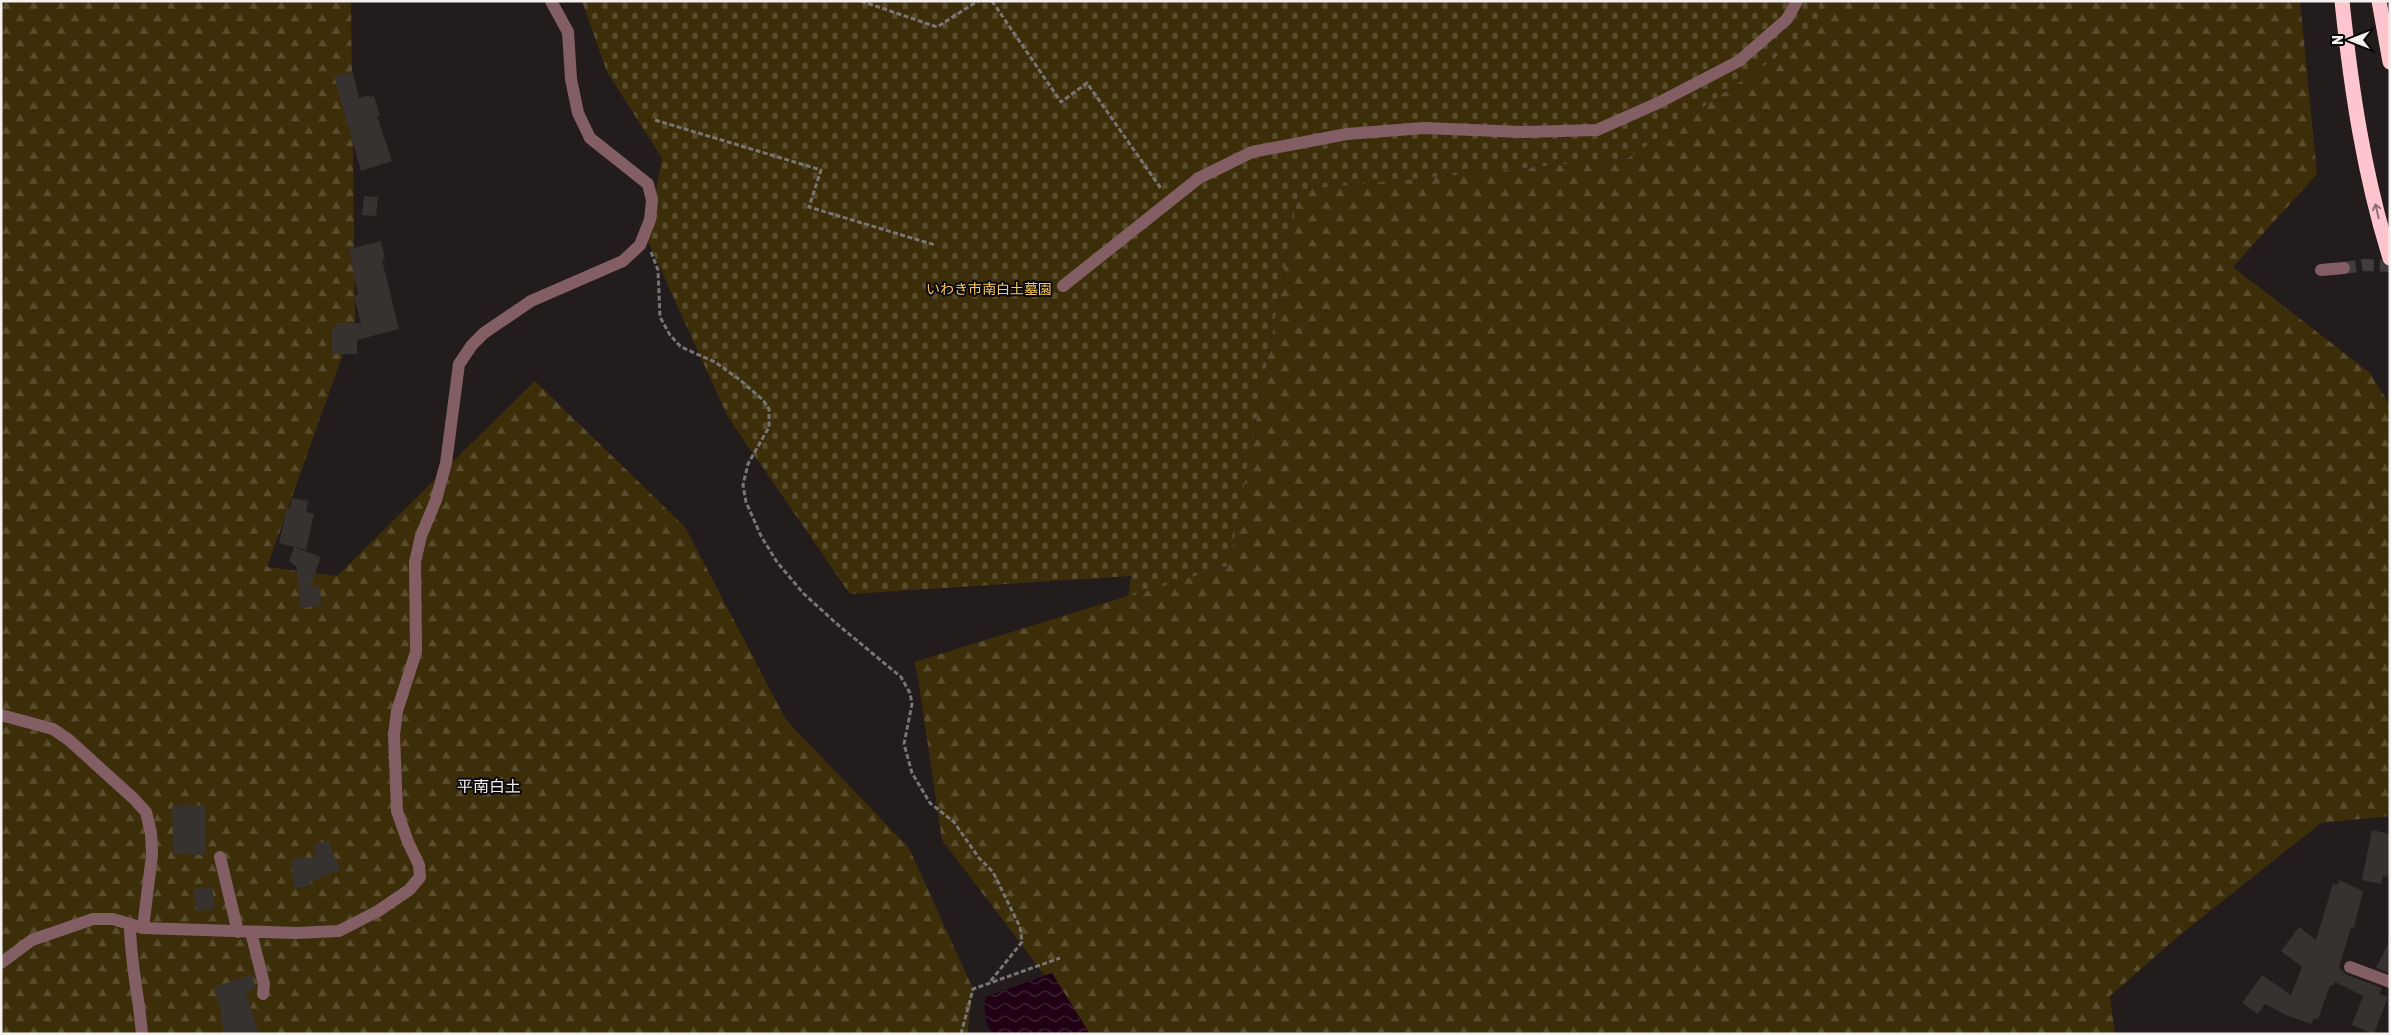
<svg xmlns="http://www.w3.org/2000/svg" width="2391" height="1035" font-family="Rubik,'Noto Sans JP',sans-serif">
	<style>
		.forest { fill: url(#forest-firs) }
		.cemetery { fill: url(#cemetery-stones) }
		.water { fill: url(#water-waves) }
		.building { fill: #36322f }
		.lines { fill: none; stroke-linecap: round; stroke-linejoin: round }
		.minor-tunnel { stroke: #413d3c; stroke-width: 12; stroke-dasharray: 12 6; stroke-linecap: butt }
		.path { stroke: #797574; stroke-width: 3; stroke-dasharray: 5 2.5; stroke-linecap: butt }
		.minor { stroke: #845e65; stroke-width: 12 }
		.highway { stroke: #ffc5ce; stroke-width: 15 }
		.oneway { stroke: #917075 }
		.labels { text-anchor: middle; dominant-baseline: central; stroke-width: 4; stroke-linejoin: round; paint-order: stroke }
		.park-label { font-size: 14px; fill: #fbc956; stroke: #0a0808 }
		.quarter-label { font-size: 16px; fill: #f3f0ef; stroke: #0a0808 }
	</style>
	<defs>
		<pattern id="forest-firs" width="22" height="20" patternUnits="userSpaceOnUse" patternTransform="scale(1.25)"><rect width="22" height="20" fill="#3d2e0a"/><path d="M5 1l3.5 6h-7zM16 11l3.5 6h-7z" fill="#5a4d2e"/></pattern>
		<pattern id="cemetery-stones" width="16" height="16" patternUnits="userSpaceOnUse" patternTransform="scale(1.25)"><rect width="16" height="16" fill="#3d2e0a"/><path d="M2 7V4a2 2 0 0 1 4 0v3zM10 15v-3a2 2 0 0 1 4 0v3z" fill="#5a4d2e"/></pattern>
		<pattern id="water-waves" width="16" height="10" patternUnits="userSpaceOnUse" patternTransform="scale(1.25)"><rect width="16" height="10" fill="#200116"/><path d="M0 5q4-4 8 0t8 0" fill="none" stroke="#412638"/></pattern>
	</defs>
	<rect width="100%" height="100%" fill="#221d1c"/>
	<path class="forest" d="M1,1H351L355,320L267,567L337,576L535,381L685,527L786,720L909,848L973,989L967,1034H1Z
		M1793,1H2300L2317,174L2233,267L2370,373L2390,406V816L2321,823L2181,934L2110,996L2115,1034L1088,1032L942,840L918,678L914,662L1229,565L1299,190L1628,158Z"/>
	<path class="cemetery" d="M582,1H1819V28L1628,158L1299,190L1229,565L1128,597L1131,576L850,594L728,417L647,239L662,158L607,72Z"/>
	<path class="water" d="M1052,973L1090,1034H992C986,1026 982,1005 986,997Z"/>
	<path class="building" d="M353,72L359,98L369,95L370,97L374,96L380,115L377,116L392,161L361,171L334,76Z
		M364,196L378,197L376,216L362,215Z
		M381,241L385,259L382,260L399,329L357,340V354H332V328H336V323H361L354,296L358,294L349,249Z
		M292,498L308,501L306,512L314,514L306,550L279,543L287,508H290Z
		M294,547L321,557L310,587L320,586L321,606L302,608L301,612L297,567L289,561Z
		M205,805L206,855L174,854L172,806Z
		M2372,830L2390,834V869L2388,877L2383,876L2381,884L2362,880Z
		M328,840L340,870L311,881V886L294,888L291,859L317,857L313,846Z
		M2339,880L2363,891L2354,928L2351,927L2339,968L2347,975L2382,988L2379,994L2388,997L2374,1034L2352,1025L2363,996L2335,982L2333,986L2330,985L2318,1019L2314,1018L2311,1024L2286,1015L2265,1004L2258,1014L2242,1003L2262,975L2291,995L2302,967L2281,951L2299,927L2316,940L2333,884L2337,885Z
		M212,887L215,909L196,911L194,889Z
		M2390,940V972L2389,973L2376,968Z
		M253,974L255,989L246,992L259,1034H225L220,1015L222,1014L214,987Z"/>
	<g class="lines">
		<path class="minor-tunnel" d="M2344,268L2364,265L2390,266"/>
		<path class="path" d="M861,1L937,27L978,1
			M992,1L1061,102L1087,83L1162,190
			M655,120L821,170L809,207L935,245
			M651,252L658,270L660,317L670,335L681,347L715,362L740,380L763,400L769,409V427L748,464L743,485L746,502L761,536L777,562L803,593L837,624L901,677L910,693L912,704L904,744L912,773L930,803L954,822L979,858L993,872L1020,927L1022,942L989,983
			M961,1034L973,989L1060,958"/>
		<path class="minor" d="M2321,270L2344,268
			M1063,286L1199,178L1252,152L1347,134L1424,128L1522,132L1597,130L1658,103L1739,61L1787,19L1797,1
			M1,715L53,729L69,740L133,798L146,812L151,833L152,855L143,928
			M220,857L238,932
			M130,924C130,961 139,997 142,1034
			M251,932L264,984L263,994
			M1,963L32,940L93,919H113L143,928L296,933L339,931L378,911L409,890L420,877L419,865L408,842L397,811L394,735L397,711L416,652L415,562L421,536L436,500L446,463L459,364L472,345L484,333L531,301L623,261L640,245L650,220L652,200L648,184L590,138L578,113L571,79L568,32L551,1
			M2350,967L2390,982"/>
		<path class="highway" d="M2342,1C2351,88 2364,175 2390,258
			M2379,1L2390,62"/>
	</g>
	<defs><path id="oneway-shaft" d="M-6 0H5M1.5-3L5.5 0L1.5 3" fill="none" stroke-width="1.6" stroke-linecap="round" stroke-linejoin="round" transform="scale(1.25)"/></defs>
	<use class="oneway" href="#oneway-shaft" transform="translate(2377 211) rotate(-103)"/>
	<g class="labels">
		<g class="park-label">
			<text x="989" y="289">いわき市南白土墓園</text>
		</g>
		<g class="quarter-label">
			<text x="489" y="786">平南白土</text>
		</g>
	</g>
	<rect width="2391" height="1035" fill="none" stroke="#f3f0ef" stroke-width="5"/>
	<g transform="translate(2351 40) rotate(270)" stroke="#0a0808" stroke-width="4" paint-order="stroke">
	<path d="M0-4L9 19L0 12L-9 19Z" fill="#f3f0ef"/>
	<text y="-8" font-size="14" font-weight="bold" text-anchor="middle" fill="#f3f0ef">N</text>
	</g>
</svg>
